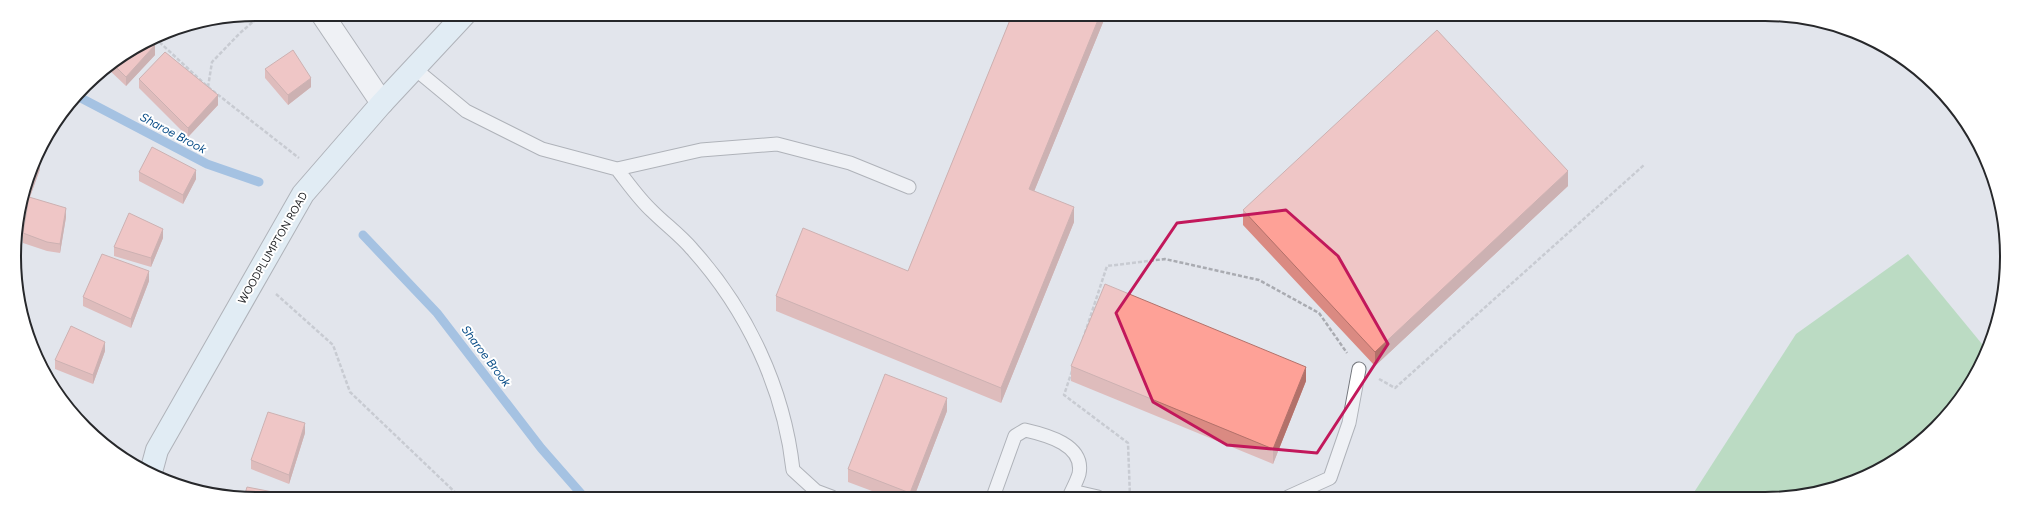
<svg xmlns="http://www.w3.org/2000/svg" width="2021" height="513" font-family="Figtree,sans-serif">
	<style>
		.green { fill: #8dce91 }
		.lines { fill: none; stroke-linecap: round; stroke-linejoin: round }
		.stream { stroke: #5b97d6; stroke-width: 9 }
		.lane-casing { stroke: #72757b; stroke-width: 15 }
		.street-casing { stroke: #72757b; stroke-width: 24 }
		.secondary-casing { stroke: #72757b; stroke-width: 24 }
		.path { stroke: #a9abb1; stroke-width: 2.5; stroke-dasharray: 4 2; stroke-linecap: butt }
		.lane { stroke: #fff; stroke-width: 13 }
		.street { stroke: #fff; stroke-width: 22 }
		.secondary { stroke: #e1f3fc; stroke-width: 22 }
		.wall { fill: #da8a82 }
		.shaded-wall { fill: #b2716a }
		.building { fill: #fea197; stroke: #b2716a }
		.marked { fill: none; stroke: #c2185b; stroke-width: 3; stroke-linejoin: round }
		.labels { text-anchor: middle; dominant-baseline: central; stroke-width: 4; stroke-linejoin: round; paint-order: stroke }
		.street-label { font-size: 11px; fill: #27282b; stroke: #fff }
		.water-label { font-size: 12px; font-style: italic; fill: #0b4e88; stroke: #fff }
		.rim { fill: none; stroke: #27282b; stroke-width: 2 }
	</style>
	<rect width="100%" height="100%" fill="#e2e5ec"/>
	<path class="green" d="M1908,254L1982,344L1985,353L1982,364L1936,428L1872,474L1796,497H1691L1796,334Z"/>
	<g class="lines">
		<path class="stream" d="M79,97L207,164L259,182
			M363,235L437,313L541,448L584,497"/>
		<defs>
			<path id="lane" d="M414,68L466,111L542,149L617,169L701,150L777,144L850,163L909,187
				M617,169C628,183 639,199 652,211C665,224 680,235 692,249C747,310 784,388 793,470L816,491L832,497
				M1072,491L1098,497
				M993,497L1015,436L1025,430C1047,435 1085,445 1079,474C1077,481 1072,490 1069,497
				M1288,497L1330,478L1349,423L1359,369"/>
			<path id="street" d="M322,14L382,103"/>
			<path id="secondary" d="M151,472L157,450L303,194L382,103L465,14"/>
		</defs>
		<use href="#lane" class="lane-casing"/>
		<use href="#street" class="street-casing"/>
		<use href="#secondary" class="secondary-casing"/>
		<path class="path" d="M155,38L208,87L212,62L240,33L262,14
			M208,87L299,158
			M276,294L333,345L350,392L460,497
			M1083,339L1107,266L1165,259L1259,280L1319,313L1347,353
			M1072,371L1064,395L1128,443L1130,497
			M1379,379L1395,388L1644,165"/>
		<use href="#lane" class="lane"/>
		<use href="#street" class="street"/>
		<use href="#secondary" class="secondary"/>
	</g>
	<path class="wall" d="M1012,15H1106L1034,191L1074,222L1001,403L776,311V296L908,271Z
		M150,41L155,55L126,86L107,68Z
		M265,69L311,87L288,105L265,78Z
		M139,79L218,105L188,137L139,88Z
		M37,158L40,169L30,197L66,217L60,253L47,251L23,243V233L28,202L25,200Z
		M139,172L196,179L183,204L139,181Z
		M1568,186L1375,366L1243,225V210Z
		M163,238L151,267L114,256V247Z
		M149,281L131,328L83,306V297Z
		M105,351L93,384L55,369V360Z
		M1071,366L1306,381L1273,464L1071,381Z
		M947,411L914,497H888L848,482V469Z
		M305,433L289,484L251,469V460Z"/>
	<path class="shaded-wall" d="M1100,15H1106L1029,204V189Z
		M155,45V55L126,86V77Z
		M311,78V87L288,105V95Z
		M218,95V105L188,137V128Z
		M40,160V169L28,202V193Z
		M196,170V179L183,204V195Z
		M1568,171V186L1375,366V352Z
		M1074,207V222L1001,403V388Z
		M66,208V217L60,253V244Z
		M163,229V238L151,267V258Z
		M149,271V281L131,328V319Z
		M105,342V351L93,384V375Z
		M1306,367V381L1273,464V449Z
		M947,398V411L914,497H910V493Z
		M305,423V433L289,484V475Z"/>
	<path class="building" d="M1012,15H1100L1029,189L1074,207L1001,388L776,296L803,228L908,271Z
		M1437,30L1568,171L1375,352L1243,210Z
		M150,41L155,45L126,77L113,64Z
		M293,50L311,78L288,95L265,69Z
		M165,52L218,95L188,128L139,79Z
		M152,147L196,170L183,195L139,172Z
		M37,158L40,160L28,193V192Z
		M29,197L66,208L60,244L47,242L23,233Z
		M129,213L163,229L151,258L114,247Z
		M102,254L149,271L131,319L83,297Z
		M1105,284L1306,367L1273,449L1071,366Z
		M71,326L105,342L93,375L55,360Z
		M885,374L947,398L910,493L848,469Z
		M268,412L305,423L289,475L251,460Z
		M247,487L283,494L282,497H244Z"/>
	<path d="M0 0H2021V513H0ZM1286,210L1338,256L1388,344L1317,453L1227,445L1153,402L1116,313L1177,223Z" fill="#e2e5ec" fill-opacity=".55" fill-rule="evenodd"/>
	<path class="marked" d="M1286,210L1338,256L1388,344L1317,453L1227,445L1153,402L1116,313L1177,223Z"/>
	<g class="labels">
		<g class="street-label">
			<text transform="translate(273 248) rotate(-60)">WOODPLUMPTON ROAD</text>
		</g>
		<g class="water-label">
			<text transform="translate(173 133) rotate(28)">Sharoe Brook</text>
			<text transform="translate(486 356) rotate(53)">Sharoe Brook</text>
		</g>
	</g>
	<path d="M0 0H2021V513H0ZM256 21H1765A235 235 0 0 1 2000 256V257A235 235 0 0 1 1765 492H256A235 235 0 0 1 21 257V256A235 235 0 0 1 256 21Z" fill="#fff" fill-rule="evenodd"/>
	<path class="rim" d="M256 21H1765A235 235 0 0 1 2000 256V257A235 235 0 0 1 1765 492H256A235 235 0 0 1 21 257V256A235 235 0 0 1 256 21Z"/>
</svg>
